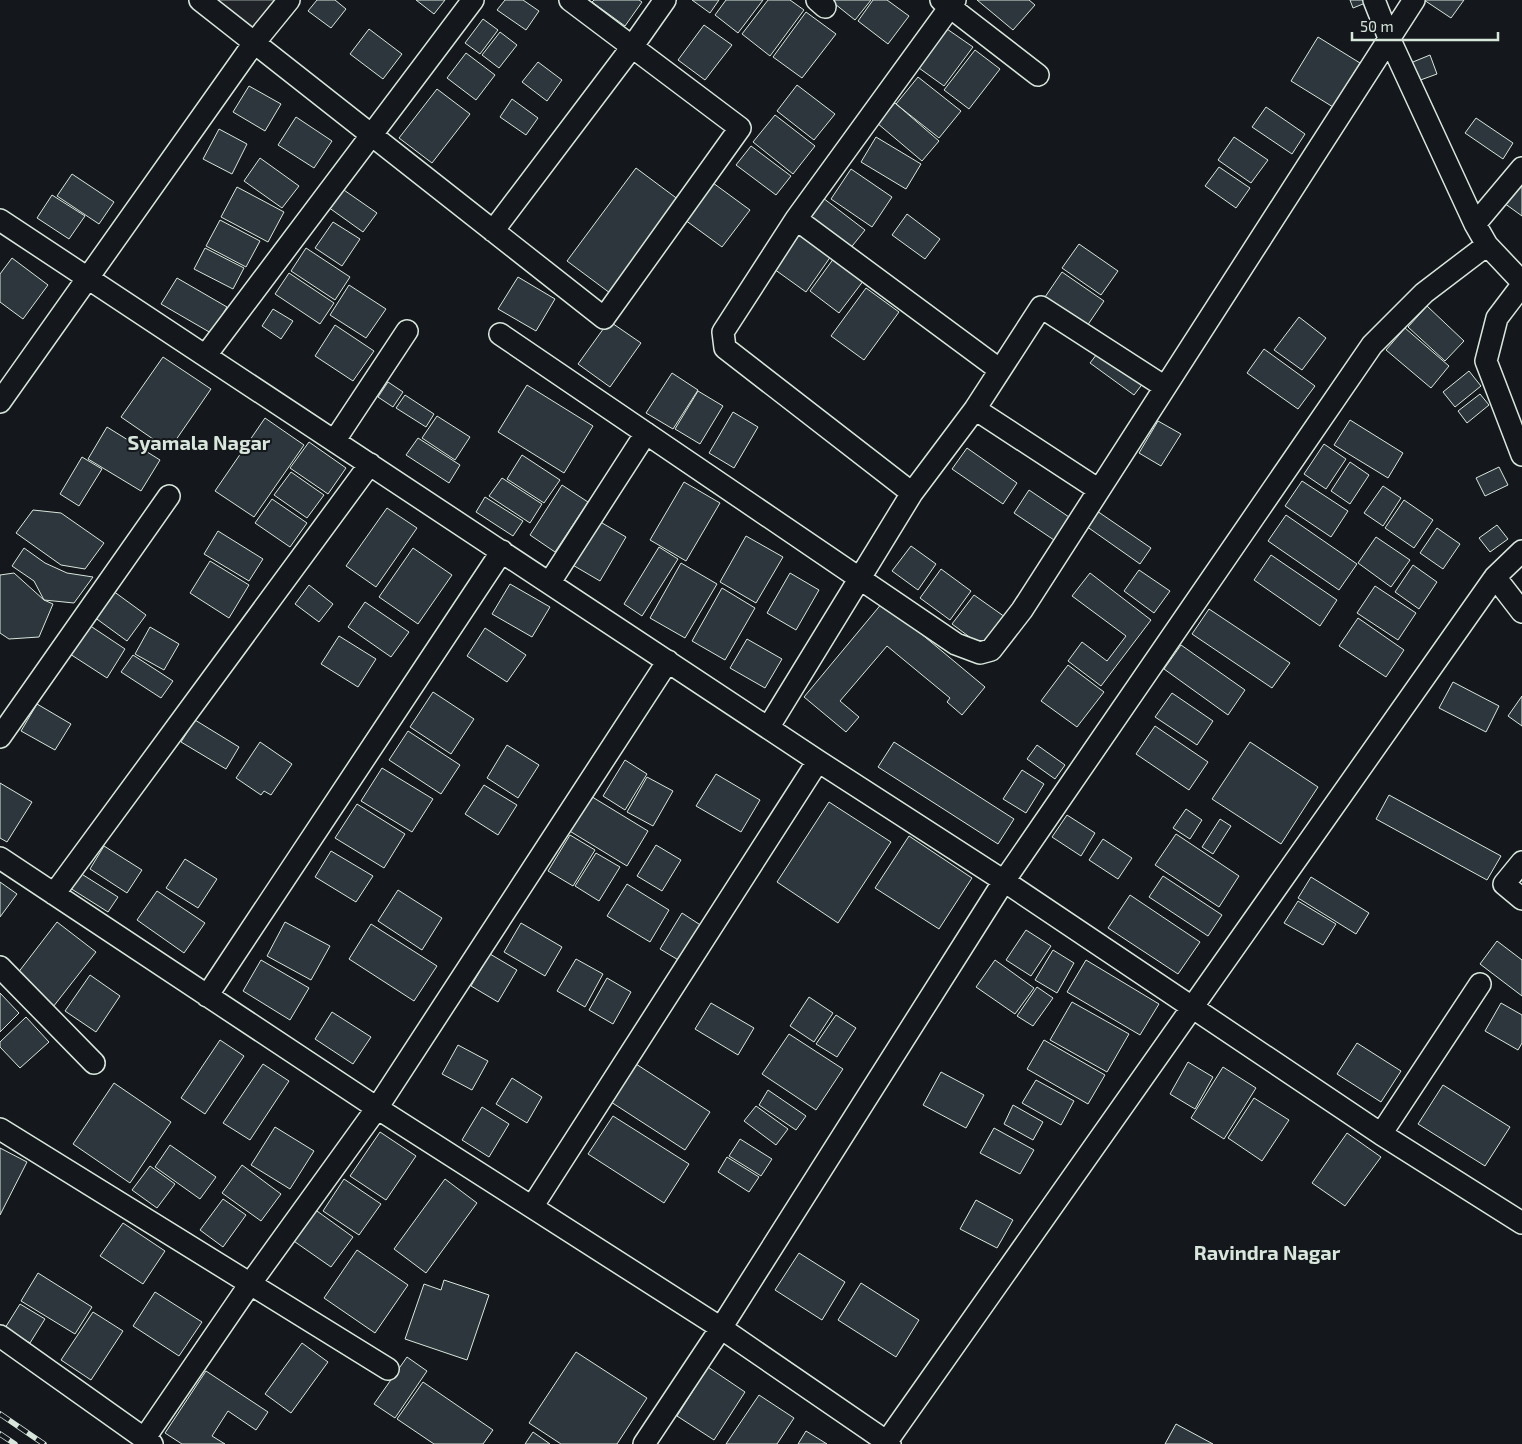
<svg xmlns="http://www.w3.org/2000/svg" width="1522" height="1444" font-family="'Exo 2',sans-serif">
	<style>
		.green { fill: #202428; stroke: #939e99 }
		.building { fill: #2c363c; stroke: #d8e6dc }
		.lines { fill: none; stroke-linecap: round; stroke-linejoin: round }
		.minor-casing { stroke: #d8e6dc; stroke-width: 24 }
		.minor { stroke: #14181c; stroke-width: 21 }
		.rail-casing { stroke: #d8e6dc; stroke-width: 5.5 }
		.rail { stroke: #14181c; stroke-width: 4; stroke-dasharray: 11; stroke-linecap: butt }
		.labels { text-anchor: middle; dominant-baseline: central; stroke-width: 4; stroke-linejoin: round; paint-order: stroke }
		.neighbourhood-label { font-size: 20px; font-weight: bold; fill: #d8e6dc; stroke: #14181c }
	</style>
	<rect width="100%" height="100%" fill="#14181c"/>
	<path class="green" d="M200,0H289L254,43Z"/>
	<path class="building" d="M317,0H335L346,9L331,28L308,11Z
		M416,0H445L434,14Z
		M505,0H523L539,11L526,30L497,10Z
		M594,0H639L642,2L625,26L592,2Z
		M692,0H719L710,13Z
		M726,0H763L738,33L715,15Z
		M768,0H790L804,10L770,56L742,34Z
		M830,0H871L855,20Z
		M873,0H887L909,16L888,44L858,21Z
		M977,0H1029L1035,5L1013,30Z
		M1350,0H1367L1368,2L1353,8Z
		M1424,0H1464L1451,18Z
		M806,12L836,34L802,78L773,57Z
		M483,19L498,30L480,54L465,43Z
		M704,25L732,45L705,80L678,60Z
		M369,29L402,54L383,79L350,54Z
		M947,29L973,47L944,86L919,68Z
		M500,32L517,45L499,68L482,55Z
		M1318,37L1360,63L1333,107L1291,81Z
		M975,50L1000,69L969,109L944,90Z
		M466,53L495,75L476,100L447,78Z
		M1430,55L1437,74L1415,82L1408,64Z
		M538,62L562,80L547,101L522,82Z
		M918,77L961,111L939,138L896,104Z
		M797,85L835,114L814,140L777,111Z
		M249,86L281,104L265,131L233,112Z
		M437,89L470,114L432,163L399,138Z
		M512,99L538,118L526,135L500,117Z
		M895,103L939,141L922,161L877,123Z
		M1266,107L1305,134L1292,154L1252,127Z
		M775,115L815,146L793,174L753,142Z
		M296,117L332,141L314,168L278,145Z
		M1476,118L1513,143L1503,159L1465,133Z
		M219,129L247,144L232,174L203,159Z
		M876,137L921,164L906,189L861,162Z
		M1234,137L1268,160L1251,183L1218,160Z
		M751,146L791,176L776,195L736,165Z
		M260,158L299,186L282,208L244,181Z
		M1219,167L1250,188L1236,208L1205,186Z
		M636,168L683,203L614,296L567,261Z
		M851,169L892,197L872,227L831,199Z
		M72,174L114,202L99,224L57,196Z
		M1522,177V216L1504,203Z
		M709,180L750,210L722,247L681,217Z
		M237,187L284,212L268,242L221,217Z
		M341,188L377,213L363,232L328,207Z
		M52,195L85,216L69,239L37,218Z
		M823,198L865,230L849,250L807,218Z
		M907,214L940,239L925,259L892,235Z
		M220,220L260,241L246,267L206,246Z
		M333,222L360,239L342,266L315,248Z
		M800,233L831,256L806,292L774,269Z
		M1079,244L1118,271L1101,295L1062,268Z
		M205,248L244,268L233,289L194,269Z
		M306,248L350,277L335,300L291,271Z
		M12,258L48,285L23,319L0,302V274Z
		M834,258L864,280L839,313L810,291Z
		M1062,272L1104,301L1087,326L1045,297Z
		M289,273L334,303L320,324L275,294Z
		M518,277L555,299L536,331L498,309Z
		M177,278L227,307L211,333L161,304Z
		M349,285L386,309L366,338L330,315Z
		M866,288L899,312L864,360L831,336Z
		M1427,306L1464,341L1445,361L1408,327Z
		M273,309L293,321L281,339L262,326Z
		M1299,317L1326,338L1302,370L1274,350Z
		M609,321L641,343L610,387L578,364Z
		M335,325L374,351L353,381L315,356Z
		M1405,328L1449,366L1431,388L1386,350Z
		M1264,349L1315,386L1298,409L1247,373Z
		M1100,350L1144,382L1134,395L1090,363Z
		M163,357L211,389L169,450L121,417Z
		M1469,371L1481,386L1455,407L1443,392Z
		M672,373L698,390L673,429L646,413Z
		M388,382L403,392L393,407L378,397Z
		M527,385L593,426L564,473L498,432Z
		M698,391L723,406L700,444L675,429Z
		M1480,394L1489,405L1467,423L1458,411Z
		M405,395L434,414L426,427L396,408Z
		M733,412L758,427L734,468L709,453Z
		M437,416L470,437L455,460L422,438Z
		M265,418L304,445L254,517L215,491Z
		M1350,420L1403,453L1388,478L1334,445Z
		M1158,421L1181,434L1161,466L1139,453Z
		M107,427L160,460L141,491L88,459Z
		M418,438L460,465L449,483L406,455Z
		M309,442L346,468L328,494L290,468Z
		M1324,444L1346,459L1326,489L1304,474Z
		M967,448L1017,483L1003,504L952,469Z
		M522,455L560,480L544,503L507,479Z
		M82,457L102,469L79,506L60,494Z
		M1350,462L1369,475L1350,504L1331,491Z
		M1499,467L1508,485L1485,496L1476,478Z
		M291,472L324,495L307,518L274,495Z
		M502,478L542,504L530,523L489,496Z
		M1302,481L1348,511L1331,537L1285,506Z
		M684,482L720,503L686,561L650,540Z
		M562,485L588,502L555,552L530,535Z
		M1383,486L1401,498L1383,526L1364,513Z
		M1029,490L1069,517L1054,540L1014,513Z
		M485,497L523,521L513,536L476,512Z
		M272,499L307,523L290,547L255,523Z
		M1404,500L1433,520L1414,548L1385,528Z
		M387,508L417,528L376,587L346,566Z
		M33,510L61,513L104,543L85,569L61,565L16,533Z
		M1097,511L1151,548L1140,564L1086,526Z
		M1286,515L1357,564L1339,590L1268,541Z
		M597,520L626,537L600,581L571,564Z
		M1497,525L1508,539L1490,552L1479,538Z
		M1437,528L1460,544L1443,569L1420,553Z
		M218,531L263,559L249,581L204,554Z
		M746,536L783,557L756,603L720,582Z
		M1376,537L1410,560L1391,587L1358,563Z
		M911,546L936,564L918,590L892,571Z
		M659,547L678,559L642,616L624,604Z
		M24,548L45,563L67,573L93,577L74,603L44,600L34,581L12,566Z
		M413,548L452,575L418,624L379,597Z
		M1271,555L1337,600L1320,626L1254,580Z
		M210,561L249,585L229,618L190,593Z
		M681,563L717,584L685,638L650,618Z
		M1413,565L1437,582L1419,609L1395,592Z
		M941,569L971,591L950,620L920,598Z
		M1139,570L1170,591L1154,613L1124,591Z
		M14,573L44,600L53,604L39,637L9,639L0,633V575Z
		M790,573L819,590L796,630L767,613Z
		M1090,573L1151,620L1101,686L1068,661L1082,642L1107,661L1126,636L1072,596Z
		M510,584L550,607L532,637L492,614Z
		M309,585L333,604L319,622L295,604Z
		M1375,586L1416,613L1398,640L1357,613Z
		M109,588L146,615L127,641L90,614Z
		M722,588L755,608L725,660L692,641Z
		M974,595L1005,617L983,647L952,624Z
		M365,602L409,632L391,657L348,627Z
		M883,602L985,687L962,715L947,702L950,698L887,646L840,701L859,717L846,732L804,697Z
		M1209,609L1290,663L1272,688L1192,634Z
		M1358,618L1404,650L1386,677L1339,646Z
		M89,625L125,649L107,678L70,654Z
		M150,627L179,644L164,670L135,654Z
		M485,628L526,655L507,682L467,656Z
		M339,636L376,659L358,687L321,664Z
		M747,639L782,659L765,688L730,668Z
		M1181,645L1245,690L1228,715L1164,669Z
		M133,655L173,681L161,698L121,672Z
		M1068,665L1104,692L1077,727L1041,701Z
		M1453,682L1499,706L1486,732L1439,708Z
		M433,692L474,719L451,754L410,727Z
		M1172,693L1213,721L1197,745L1155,717Z
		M1522,696V726L1508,716Z
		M37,704L71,724L55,750L21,731Z
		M195,720L239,747L226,769L181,742Z
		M1155,726L1208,762L1189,790L1136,754Z
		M408,731L460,765L441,794L389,760Z
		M260,742L292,764L271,795L264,791L261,795L236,778Z
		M894,742L1014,819L998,844L878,767Z
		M1250,742L1318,787L1281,844L1212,799Z
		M507,745L539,765L518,798L487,778Z
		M1037,745L1065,765L1055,779L1027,759Z
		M625,760L647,774L625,810L603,796Z
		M382,768L433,799L412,832L361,801Z
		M1022,770L1044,784L1026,813L1003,799Z
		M716,774L760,800L741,832L696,806Z
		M647,777L673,791L653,826L627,812Z
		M0,783L32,802L7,842L0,838Z
		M484,785L517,805L498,835L465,814Z
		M589,795L648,831L627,866L568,830Z
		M1389,795L1501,856L1487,880L1376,819Z
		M829,802L891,842L838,923L777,882Z
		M357,804L405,834L384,868L335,838Z
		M1186,809L1202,820L1190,839L1173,828Z
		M1067,815L1095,833L1081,856L1052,837Z
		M1220,819L1231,826L1213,854L1202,847Z
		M1176,834L1239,876L1219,907L1155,865Z
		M570,835L595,850L573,886L548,871Z
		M909,836L972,878L939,929L875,888Z
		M1103,839L1132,858L1118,879L1089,860Z
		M656,845L681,860L662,891L637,876Z
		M104,846L142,870L127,893L90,869Z
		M331,851L373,876L356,902L315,877Z
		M596,853L620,867L599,901L575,886Z
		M185,859L217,879L198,908L166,888Z
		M80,873L118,897L108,912L70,888Z
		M1163,876L1222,915L1208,936L1149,897Z
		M1311,877L1369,913L1356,934L1298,898Z
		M0,882L17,894L0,917Z
		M627,884L669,910L650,942L607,916Z
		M398,890L442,918L422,950L378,921Z
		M157,891L205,923L184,953L137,920Z
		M1130,895L1200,942L1178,974L1108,928Z
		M1298,901L1336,924L1323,945L1284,923Z
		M682,913L702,926L680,961L660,949Z
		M57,922L96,952L53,1007L14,978Z
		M285,922L330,946L311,980L267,956Z
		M521,923L562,947L545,976L504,952Z
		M371,924L437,966L414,1001L349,959Z
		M1026,930L1051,946L1031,976L1006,960Z
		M1497,941L1522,960V996L1480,964Z
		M1053,950L1074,963L1057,993L1035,980Z
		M490,954L517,970L498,1002L471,986Z
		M576,959L603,974L585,1007L557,991Z
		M261,960L309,988L290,1020L243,991Z
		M995,960L1034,988L1015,1014L976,987Z
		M1086,960L1159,1004L1140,1035L1067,992Z
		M90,975L120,996L96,1032L65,1011Z
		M607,978L631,992L613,1024L589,1010Z
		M1037,987L1053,998L1033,1026L1017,1016Z
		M0,993L19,1013L0,1032Z
		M809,997L833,1013L814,1042L790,1026Z
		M1072,1002L1129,1034L1107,1072L1050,1040Z
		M711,1003L754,1028L738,1055L695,1029Z
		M1501,1003L1522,1015V1043L1518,1050L1485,1031Z
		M332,1012L371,1037L353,1064L315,1039Z
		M836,1015L856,1028L837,1057L816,1044Z
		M26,1017L49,1042L20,1068L0,1047V1042Z
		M789,1034L843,1069L816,1110L762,1074Z
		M220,1040L244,1056L205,1114L181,1098Z
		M1044,1040L1105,1075L1088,1104L1027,1069Z
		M1357,1043L1401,1071L1381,1102L1337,1074Z
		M458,1045L488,1061L472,1090L442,1074Z
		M1188,1062L1213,1077L1195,1109L1170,1094Z
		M263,1064L289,1081L250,1140L223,1123Z
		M636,1064L710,1112L685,1150L611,1102Z
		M1223,1067L1256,1088L1224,1139L1191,1118Z
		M941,1072L984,1095L966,1128L923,1105Z
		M512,1078L542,1097L527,1123L496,1104Z
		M1036,1080L1074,1101L1061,1125L1022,1103Z
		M114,1083L171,1122L130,1183L73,1144Z
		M1443,1085L1510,1127L1485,1166L1418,1124Z
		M768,1090L806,1116L796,1130L759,1105Z
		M1254,1098L1289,1120L1262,1161L1228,1138Z
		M1013,1105L1043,1122L1033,1140L1004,1124Z
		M756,1106L788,1129L776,1145L744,1121Z
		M482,1107L509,1124L489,1157L462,1140Z
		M613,1116L689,1164L664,1203L588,1154Z
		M275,1127L314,1151L290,1189L251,1165Z
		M994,1128L1034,1150L1020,1174L980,1153Z
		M380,1132L416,1156L386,1200L350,1176Z
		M1347,1133L1381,1157L1345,1206L1312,1183Z
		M740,1139L772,1159L761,1176L729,1156Z
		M170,1145L216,1177L200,1199L155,1167Z
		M0,1148L27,1162L0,1215Z
		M727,1157L759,1177L749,1192L718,1172Z
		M242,1165L281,1194L261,1221L222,1193Z
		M150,1166L175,1184L157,1208L132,1190Z
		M344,1179L381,1204L359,1235L323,1211Z
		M445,1179L477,1203L426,1273L394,1249Z
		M223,1199L246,1215L223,1247L200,1230Z
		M976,1200L1013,1220L997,1248L960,1229Z
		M310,1206L353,1237L331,1267L288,1237Z
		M123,1223L165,1251L143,1284L100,1256Z
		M357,1250L408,1285L375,1333L324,1298Z
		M799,1253L845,1282L822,1320L775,1290Z
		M38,1273L92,1307L75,1334L21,1301Z
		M444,1280L489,1295L467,1360L405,1339L424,1284L441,1290Z
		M861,1283L919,1320L896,1357L838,1320Z
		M155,1292L202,1322L179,1356L133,1326Z
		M20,1304L45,1319L30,1343L5,1328Z
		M93,1312L123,1331L91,1380L61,1360Z
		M302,1343L328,1362L291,1413L265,1394Z
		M576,1352L647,1398L617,1444H561L529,1423Z
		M407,1357L427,1371L395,1418L374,1404Z
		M708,1367L745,1392L714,1440L677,1416Z
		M206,1371L268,1412L256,1430L228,1411L212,1436L225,1444H182L165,1433Z
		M423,1382L493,1430L483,1444H434L397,1419Z
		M759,1395L794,1418L777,1444H726Z
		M1176,1424L1213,1444H1165Z
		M806,1431L827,1444H798Z
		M533,1432L550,1444H525Z"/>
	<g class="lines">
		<defs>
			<path id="minor" d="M200,0L604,318L740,128L570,0
				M817,0L825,7
				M941,0L1038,75
				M1374,0L1389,38L1475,224L1487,245L1522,282
				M796,219L1000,370
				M0,220L818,761L1004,881L1381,1134L1522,1223
				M1475,224L1522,168
				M493,231L632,47L665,0
				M1522,285L1497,318L1486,361L1522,455
				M500,334L956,644L980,653L991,650L1022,610L1414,0
				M206,355L473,0
				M0,402L254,43L289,0
				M975,409L1099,490
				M335,440L407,331
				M912,493L725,348L723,332L796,219L955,0
				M1495,577L1522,612
				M550,582L646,433
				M768,728L912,493L975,409L1041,307L1165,387
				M0,737L169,496
				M0,858L377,1108L721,1328L890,1444
				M1522,862L1504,884L1522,899
				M54,894L370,464
				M0,967L94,1063
				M207,996L502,551
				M0,1129L388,1369
				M1381,1134L1480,984
				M532,1207L818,761
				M0,1336L152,1444
				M144,1439L250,1284L377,1108L668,661
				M644,1444L721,1328L1004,881L1372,345L1424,293L1487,245
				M885,1444L1495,577L1522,551"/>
		</defs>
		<use href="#minor" class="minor-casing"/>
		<use href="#minor" class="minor"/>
		<defs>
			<path id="rail" d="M0,1414L44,1444
				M0,1434L15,1444"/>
		</defs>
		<use href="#rail" class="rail-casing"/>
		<use href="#rail" class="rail"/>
	</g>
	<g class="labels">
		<g class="neighbourhood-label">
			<text x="199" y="442">Syamala Nagar</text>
			<text x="1267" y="1252">Ravindra Nagar</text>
		</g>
	</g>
	<path d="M1352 32v8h146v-8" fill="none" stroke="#d8e6dc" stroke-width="2.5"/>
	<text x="1360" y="32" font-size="15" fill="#d8e6dc" stroke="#14181c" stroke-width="4" paint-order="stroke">50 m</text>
</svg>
